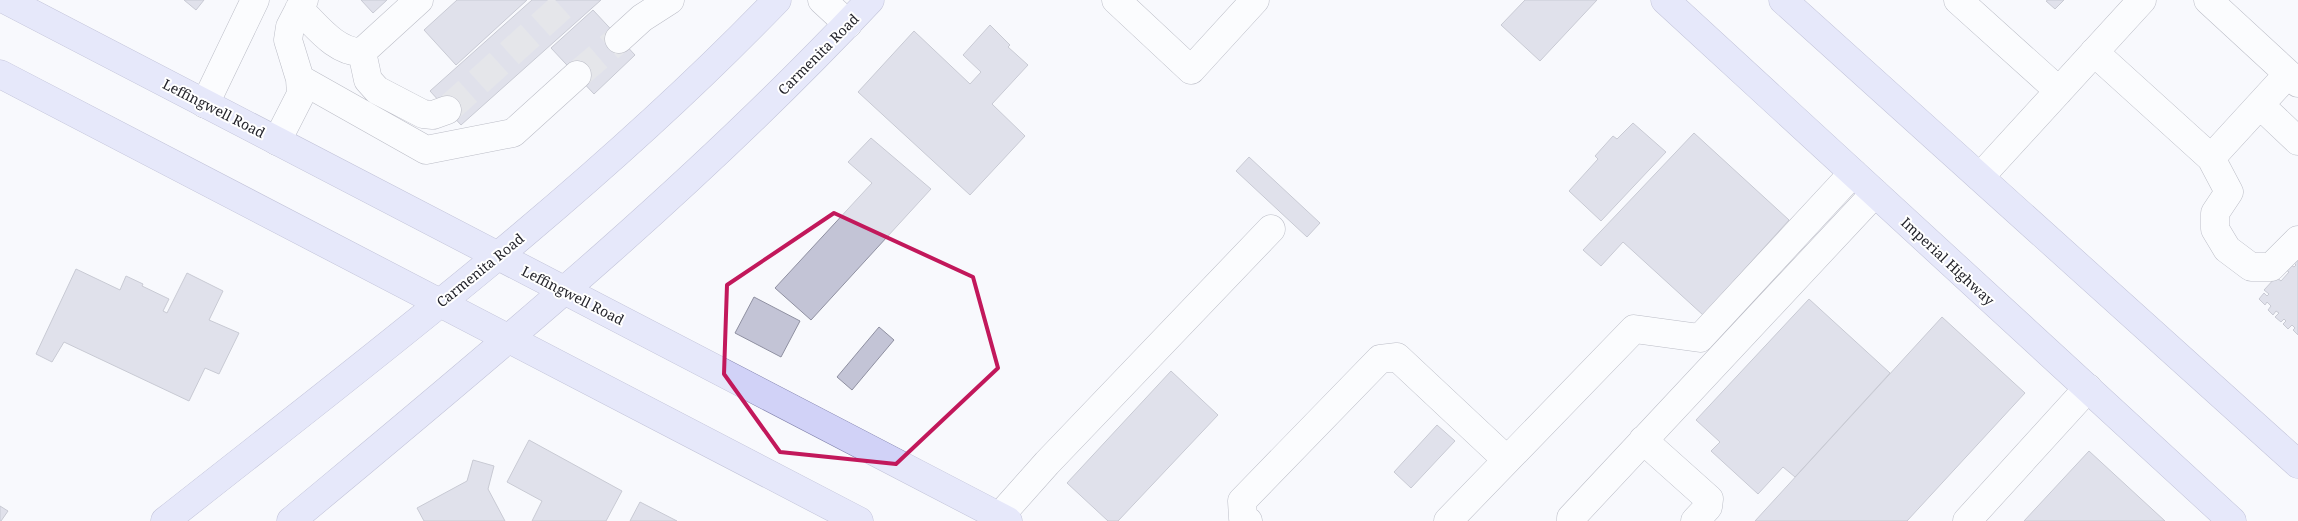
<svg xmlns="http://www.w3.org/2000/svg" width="2298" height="521" font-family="'Noto Serif',serif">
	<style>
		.building { fill: #c3c4d6; stroke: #8f90a1 }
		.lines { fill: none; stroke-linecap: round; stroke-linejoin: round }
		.minor-tunnel { stroke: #ceced3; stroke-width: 28; stroke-dasharray: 28 14; stroke-linecap: butt }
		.minor-casing { stroke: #727384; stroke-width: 29 }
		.major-casing { stroke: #8182ac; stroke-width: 29 }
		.minor { stroke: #fff; stroke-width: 28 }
		.major { stroke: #d1d2f7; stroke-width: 28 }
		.marked { fill: none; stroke: #c2185b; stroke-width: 4; stroke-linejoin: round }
		.labels { text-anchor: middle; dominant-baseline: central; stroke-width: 4; stroke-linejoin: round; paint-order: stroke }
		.street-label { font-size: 14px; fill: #24242b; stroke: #fff }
	</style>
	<rect width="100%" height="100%" fill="#f8f9fd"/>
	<path class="building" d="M184,0H204L196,10Z
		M361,0H387L373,13Z
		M457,0H527L456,65L424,30Z
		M532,0H601L461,125L430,91Z
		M1525,0H1597L1540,61L1501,25Z
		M2048,0H2064L2055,9L2046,1Z
		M593,10L635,55L594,94L551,48Z
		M990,25L1010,45L1008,47L1028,65L992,104L1025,136L970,195L858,92L914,31L970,84L981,72L963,55Z
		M1633,123L1666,152L1601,221L1569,191L1598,159L1595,156L1613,136L1617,139Z
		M1694,133L1789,220L1703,315L1623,242L1601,266L1583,250Z
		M871,138L931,189L811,320L775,288L872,183L848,162Z
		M1249,157L1320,223L1307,237L1236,171Z
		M2298,244V335L2293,330L2295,328L2292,325L2288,329L2283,324L2286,321L2284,319L2281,322L2275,317L2279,313L2276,311L2273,315L2268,310L2271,306L2267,302L2265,305L2259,299L2264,293L2267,296L2269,294L2264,290L2276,277L2281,281L2289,272L2286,270L2291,265L2294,267L2296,265L2287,256Z
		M76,269L120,290L126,276L143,284L142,286L169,299L163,311L167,313L187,273L223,291L209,320L239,333L219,374L205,368L189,401L64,342L52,362L36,354Z
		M754,297L800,321L781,357L735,333Z
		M1809,299L1890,373L1795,477L1783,467L1758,494L1711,451L1720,442L1696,420Z
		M1942,317L2025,393L1907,521H1755Z
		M879,327L894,340L852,390L837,377Z
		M1171,371L1218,415L1118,521H1108L1067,483Z
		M1437,425L1455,441L1411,488L1394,472Z
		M529,440L622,491L606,521H532L542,501L507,482Z
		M2089,451L2165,521H2024Z
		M473,460L494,466L488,489L505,521H424L417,508L467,481Z
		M640,502L677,521H630Z
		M0,506L8,511L1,521H0Z"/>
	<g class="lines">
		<path class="minor-tunnel" d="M577,75L619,39
			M447,110L569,0"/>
		<defs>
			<path id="minor" d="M822,0L848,24
				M1116,0L1191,70L1255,0
				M1958,0L2059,91
				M2208,0L2298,83
				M299,9C316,25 336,53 362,52L419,0
				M619,39L642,18L670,0
				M362,52L368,80L377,90L423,114L433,115L447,110
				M2094,52L2211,158L2288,74
				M300,79L426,150L513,133L577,75
				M205,104L255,0
				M2260,105L2298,141
				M277,141L301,94L300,79L288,40L290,27L304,0
				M2211,158L2229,192L2215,213V229L2227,249L2251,267H2271L2298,240
				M1980,177L2142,0
				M1643,440L1709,499L1708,507L1695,521
				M999,517L1047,463L1271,229
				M1248,521L1243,518L1242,501L1380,359L1397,357L1507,460
				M1448,521L1634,329L1700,338L1853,173
				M1571,521V518L1875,193
				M1967,521L2088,388"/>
			<path id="major" d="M6,0L1008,521
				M1665,0L2232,521
				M1783,0L2298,464
				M0,74L859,521
				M165,521C375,355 591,193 777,0
				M291,521C490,355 692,190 870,0"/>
		</defs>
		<use href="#minor" class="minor-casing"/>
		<use href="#major" class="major-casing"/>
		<use href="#minor" class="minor"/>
		<use href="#major" class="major"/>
	</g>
	<path d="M0 0H2298V521H0ZM834,213L973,277L998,368L896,464L780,452L724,374L727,285Z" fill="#f8f9fd" fill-opacity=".55" fill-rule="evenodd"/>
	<path class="marked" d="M834,213L973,277L998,368L896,464L780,452L724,374L727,285Z"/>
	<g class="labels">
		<g class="street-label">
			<text transform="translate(818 54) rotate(-45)">Carmenita Road</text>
			<text transform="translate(214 108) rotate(27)">Leffingwell Road</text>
			<text transform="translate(1948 261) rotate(43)">Imperial Highway</text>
			<text transform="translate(480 270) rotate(-39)">Carmenita Road</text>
			<text transform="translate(573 295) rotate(27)">Leffingwell Road</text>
		</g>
	</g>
</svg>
